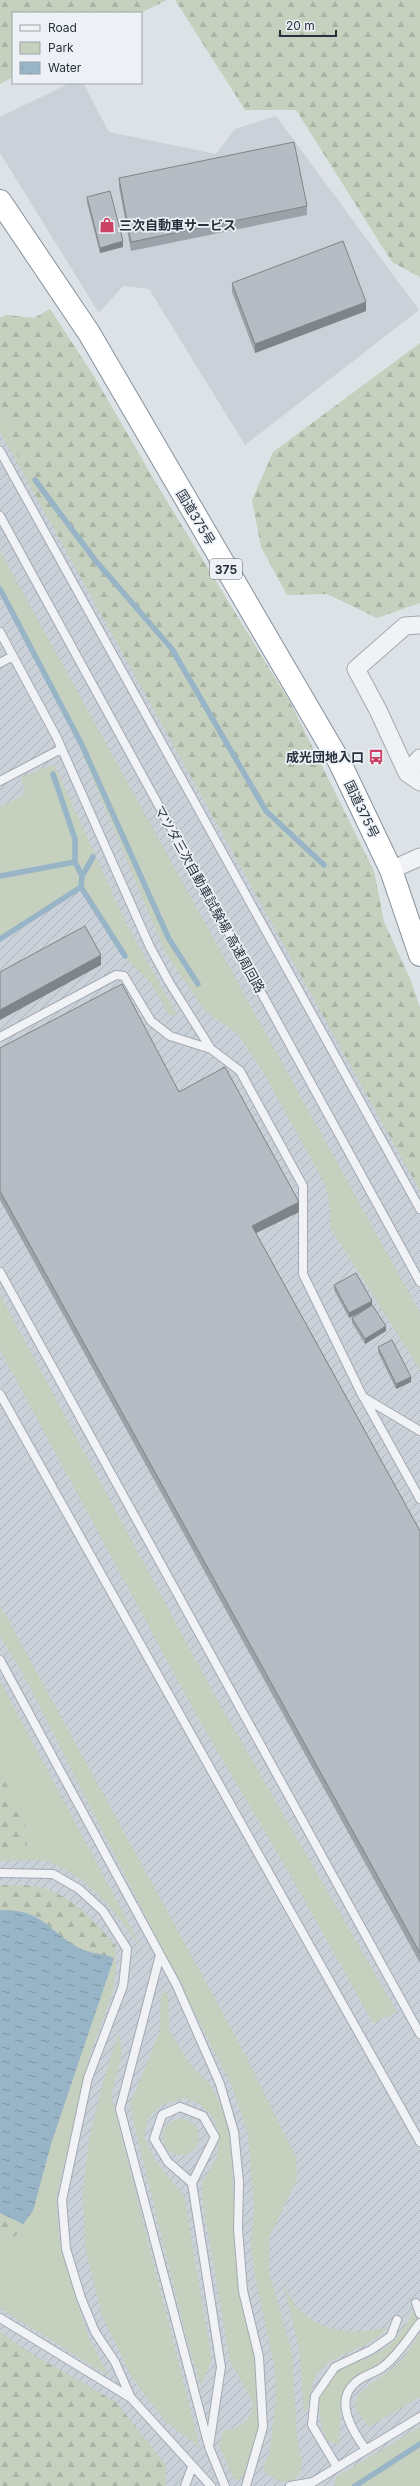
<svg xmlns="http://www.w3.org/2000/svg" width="420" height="2486" font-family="Inter,'Noto Sans JP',sans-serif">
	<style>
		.built { fill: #cbd1d9 }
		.industrial { fill: url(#industrial-furrows) }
		.green { fill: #c5d1be }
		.forest { fill: url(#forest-firs) }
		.water { fill: url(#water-ripples) }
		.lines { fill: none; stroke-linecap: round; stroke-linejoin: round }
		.stream { stroke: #98b4c7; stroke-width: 5.5 }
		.lane-casing { stroke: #a3a9b1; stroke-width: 10 }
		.street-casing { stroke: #a3a9b1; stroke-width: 19 }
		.highway-casing { stroke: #85919d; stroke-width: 24 }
		.lane { stroke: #f0f2f5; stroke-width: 8 }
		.street { stroke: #f0f2f5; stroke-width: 17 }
		.highway { stroke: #fff; stroke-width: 22 }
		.wall { fill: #9ca2a9 }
		.shaded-wall { fill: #7f8489 }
		.building { fill: #b5bcc4; stroke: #7f8489 }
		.labels { text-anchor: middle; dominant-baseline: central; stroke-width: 3.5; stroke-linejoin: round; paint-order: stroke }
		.shield { fill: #edf1f5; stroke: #626b74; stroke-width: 1 }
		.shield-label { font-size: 12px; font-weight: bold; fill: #27313d }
		.poi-label { font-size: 13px; font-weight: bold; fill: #27313d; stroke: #edf1f5; text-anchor: start }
		.street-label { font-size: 13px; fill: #27313d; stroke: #edf1f5 }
	</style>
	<defs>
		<pattern id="industrial-furrows" width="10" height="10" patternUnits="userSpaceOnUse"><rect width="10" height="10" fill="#cbd1d9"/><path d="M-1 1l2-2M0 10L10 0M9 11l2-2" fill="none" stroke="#aeb4bb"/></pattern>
		<pattern id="forest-firs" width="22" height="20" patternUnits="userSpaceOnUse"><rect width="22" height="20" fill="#c5d1be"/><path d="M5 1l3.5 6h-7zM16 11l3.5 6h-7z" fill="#a9b4a4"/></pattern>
		<pattern id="water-ripples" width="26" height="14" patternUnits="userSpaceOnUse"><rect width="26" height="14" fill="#98b4c7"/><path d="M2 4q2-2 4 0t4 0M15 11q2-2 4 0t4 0" fill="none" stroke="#7c93a3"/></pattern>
	</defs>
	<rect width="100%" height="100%" fill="#dde2e7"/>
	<path class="built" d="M70,83H83L109,132L216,154L235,129L276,116L419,310L245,445L149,289L123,286L99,313L0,153V117Z"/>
	<path class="industrial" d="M50,309L95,378L160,490L291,704L374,871L384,922L411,981L420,1008V2486H0V318L7,315L34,318Z"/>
	<path class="green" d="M0,399L23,473L0,432Z
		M0,551L420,1313V1370L330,1227V1210L326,1186L262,1070L237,1033L205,1011L165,952L65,712L0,591Z
		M54,764L128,927L177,1015H169L151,983L129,962L81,888L0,939V807L26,794L20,778Z
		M0,1295L214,1694L397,2012L373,2023L292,1878L198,1718L0,1350Z
		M0,1605L244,2052L296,2157L297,2180L269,2237V2272L292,2352L297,2437L302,2463L300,2473L294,2480L280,2482L265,2472L264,2465L269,2455L276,2401L275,2368L255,2277L251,2244L254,2205L248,2134L231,2084L23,1674L0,1636Z
		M0,1681L145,1954C120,1918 92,1878 49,1862C38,1858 12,1861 0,1861Z
		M116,1946V1972L112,1994L90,2054L56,2197L59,2241L75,2296L88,2336L109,2376L0,2308V2235L12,2237L20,2233L23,2224L33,2211L52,2141L114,1958Z
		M165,1990L168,1995L169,2029L190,2065L209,2083L218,2099L230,2134L238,2282L256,2358L259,2425L247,2471L240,2480L234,2479L219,2446L223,2431L236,2428L247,2421L252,2413L253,2402L230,2361L202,2198L203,2181L217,2157L219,2134L213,2117L200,2104L185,2098L162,2105L148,2118L144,2137L154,2159L184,2196L212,2360L201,2385L187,2340L132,2115L131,2102L160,2031L161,1994Z
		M119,2032L122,2055L111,2095L200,2448L166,2422L132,2378L102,2315L85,2246L83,2191L89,2139L103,2083Z
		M163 2137a18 18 0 1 1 36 0a18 18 0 1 1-36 0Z
		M283,2282C300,2329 345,2339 388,2327C368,2351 343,2349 323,2367C307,2382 313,2403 304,2412L299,2348Z
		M415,2310L419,2318L402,2343L380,2366L351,2380L341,2397L339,2445L327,2440C316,2415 314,2387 341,2370C357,2360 378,2357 392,2343C401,2333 408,2321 415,2310Z
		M420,2333V2397L369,2427L357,2412L355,2405L358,2394L402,2361Z
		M420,2427V2486H335L336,2477Z"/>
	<path class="forest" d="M0,0H167L141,13H13V77L0,84Z
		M175,0H420V277L392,262L296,110H245Z
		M50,309L95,378L160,490L291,704L374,871L384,922L411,981L420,1008V1191L23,473L0,399V318L7,315L34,318Z
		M420,343V603L377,618L327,594L287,595L261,547L252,500L273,452Z
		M0,1773L24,1815L27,1845L9,1852L0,1851Z
		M0,1885C12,1886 26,1884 38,1887C68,1892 97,1923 116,1946L114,1958L83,1950L66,1940L36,1916L0,1910Z
		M0,2213L23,2224L20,2233L12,2237L0,2235Z
		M0,2331L22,2348L116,2402L166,2465V2486H0Z"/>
	<path class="water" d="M0,1910C44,1909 47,1931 81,1949C91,1954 103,1953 114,1958L52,2141L33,2211L23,2224L0,2213Z"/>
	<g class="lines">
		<path class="stream" d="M35,480L95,560L172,649L266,811L324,865
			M0,589L81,743L169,939L198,984
			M53,774L75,839V862
			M0,876L75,862L82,876L93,857
			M81,887L125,956
			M0,939L81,887L82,876
			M355,2486L420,2444"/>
		<defs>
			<path id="lane" d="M0,451L420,1209
				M0,516L420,1282
				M0,632L56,736L150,947L169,982L211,1049
				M0,663L13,656
				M0,781L61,749
				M0,1037L116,975L124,976L151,1021L170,1036L211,1049L240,1071L303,1186V1274L363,1397L420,1431
				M0,1272L420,2034
				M0,1394L420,2142
				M364,1398L420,1499
				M0,1660L176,1984L220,2084L234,2132L239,2182L238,2229L243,2291L259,2357L263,2427L246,2486
				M0,1873L53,1874L79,1889L103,1911L127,1949L123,1986L88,2078L62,2200L66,2249L81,2298L95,2332L115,2362L131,2398
				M160,1955L120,2109L208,2443
				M192,2183L168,2162L154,2139L162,2115L180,2107L203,2116L215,2137L192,2183L221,2367L209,2447L225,2486
				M416,2303L420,2314
				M0,2318L131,2398L211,2486
				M366,2450C354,2433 333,2402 355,2383C363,2375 376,2373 384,2366C399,2354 409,2337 420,2323
				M337,2467L312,2425L315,2396L335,2367L371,2350L391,2336L397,2320
				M185,2486L192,2467
				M290,2486L313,2482L420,2417"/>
			<path id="street" d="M420,625L405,626L356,669L378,710L407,773L420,782
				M407,773L420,758
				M391,870L420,857"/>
			<path id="highway" d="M0,201L89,333L339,761L391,870L420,955"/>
		</defs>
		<use href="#lane" class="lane-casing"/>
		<use href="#street" class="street-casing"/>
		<use href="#highway" class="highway-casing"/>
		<use href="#lane" class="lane"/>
		<use href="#street" class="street"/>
		<use href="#highway" class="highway"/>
	</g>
	<path class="wall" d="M119,178L307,206V215L131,251L119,187Z
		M87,197L123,247L100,253L87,203Z
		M232,283L366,311L255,353L232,292Z
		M0,1048L179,1092L299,1212L256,1233L420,1531V1963L0,1200Z
		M334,1285L372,1305L386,1331L365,1344L352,1323V1318L363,1311L349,1318L334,1290Z
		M378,1347L411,1382L396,1389L378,1352Z"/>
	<path class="shaded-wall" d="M123,241V247L100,253V248Z
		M366,302V311L255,353V344Z
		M101,955V965L0,1020V1010Z
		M299,1202V1212L252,1235V1226Z
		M372,1301V1306L349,1318V1313Z
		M386,1326V1331L365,1344V1339Z
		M411,1377V1382L396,1389V1384Z"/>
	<path class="building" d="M294,142L307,206L131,242L119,178Z
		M110,191L123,241L100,248L87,197Z
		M343,241L366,302L255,344L232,283Z
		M85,926L101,955L0,1010V972Z
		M122,984L179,1092L225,1067L299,1202L252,1226L420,1531V1953L0,1191V1048Z
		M356,1273L372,1301L349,1313L334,1285Z
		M372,1305L386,1326L365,1339L352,1318Z
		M392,1340L411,1377L396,1384L378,1347Z"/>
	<defs>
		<symbol id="shop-bare" viewBox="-9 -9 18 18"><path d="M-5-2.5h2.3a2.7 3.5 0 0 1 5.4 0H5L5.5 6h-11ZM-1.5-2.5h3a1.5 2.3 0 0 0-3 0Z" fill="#cc4265" stroke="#edf1f5" stroke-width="2.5" paint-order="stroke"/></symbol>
		<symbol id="bus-bare" viewBox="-9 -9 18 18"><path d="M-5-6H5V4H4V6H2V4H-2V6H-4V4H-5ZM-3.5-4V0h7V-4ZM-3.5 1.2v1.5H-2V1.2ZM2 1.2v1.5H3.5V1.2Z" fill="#cc4265" stroke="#edf1f5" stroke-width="2.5" paint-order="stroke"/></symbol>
	</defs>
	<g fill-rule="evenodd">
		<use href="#shop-bare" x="96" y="214" width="22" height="22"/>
		<use href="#bus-bare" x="365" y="746" width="22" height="22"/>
	</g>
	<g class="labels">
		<rect class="shield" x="210" y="559" width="32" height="20" rx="3"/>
		<g class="shield-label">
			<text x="226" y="569">375</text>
		</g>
		<g class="poi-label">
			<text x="119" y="225">三次自動車サービス</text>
			<text x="364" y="757" text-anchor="end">成光団地入口</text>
		</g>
		<g class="street-label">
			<text transform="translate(196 517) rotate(59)">国道375号</text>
			<text transform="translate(362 809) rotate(64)">国道375号</text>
			<text transform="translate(210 899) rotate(61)">マツダ三次自動車試験場 高速周回路</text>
		</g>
	</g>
	<rect x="12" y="12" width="130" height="72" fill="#edf1f5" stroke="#9ea4ab"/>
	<rect x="20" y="25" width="20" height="6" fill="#f0f2f5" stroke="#9ea4ab"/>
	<text x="48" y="32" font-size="12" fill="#27313d">Road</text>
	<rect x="20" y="42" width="20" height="12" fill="#c5d1be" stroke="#9ea4ab"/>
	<text x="48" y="52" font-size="12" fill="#27313d">Park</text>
	<rect x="20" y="62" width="20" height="12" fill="url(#water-ripples)" stroke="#9ea4ab"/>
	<text x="48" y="72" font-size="12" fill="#27313d">Water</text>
	<path d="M280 30v6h56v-6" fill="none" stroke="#27313d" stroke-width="2"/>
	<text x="286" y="30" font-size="12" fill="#27313d" stroke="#edf1f5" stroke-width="3" paint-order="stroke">20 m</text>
</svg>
